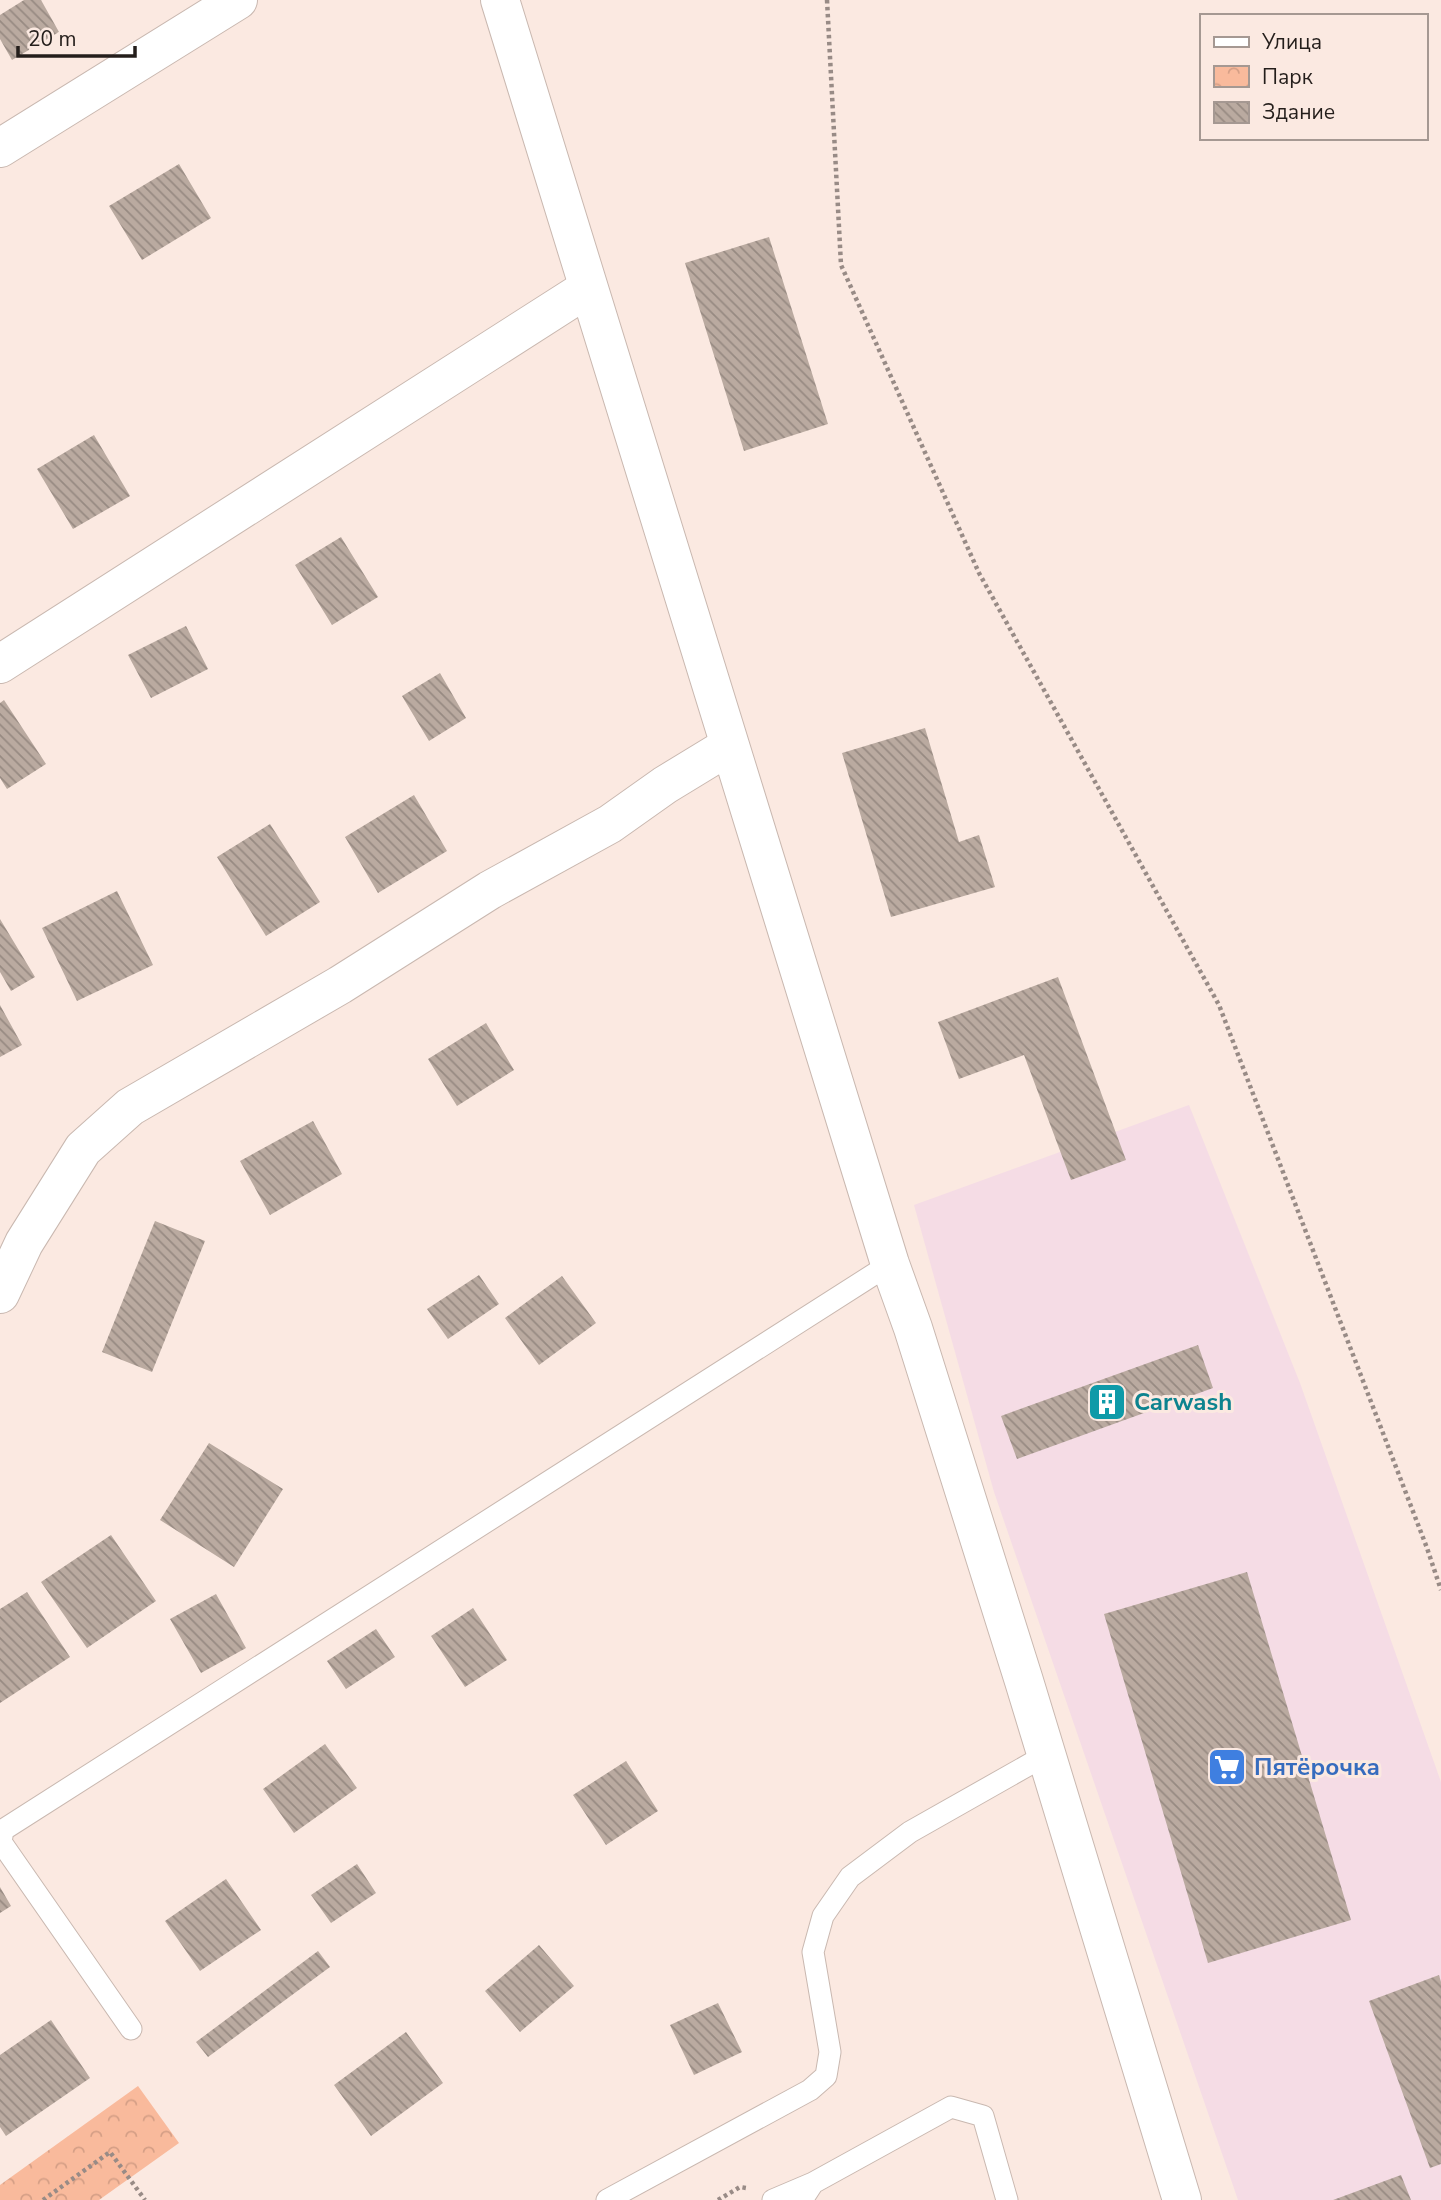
<svg xmlns="http://www.w3.org/2000/svg" width="1441" height="2200" font-family="'Nunito Sans',sans-serif">
	<style>
		.commercial { fill: #f5dce5 }
		.park { fill: url(#park-crowns) }
		.building { fill: url(#building-back-hatch) }
		.lines { fill: none; stroke-linecap: round; stroke-linejoin: round }
		.lane-casing { stroke: #c9b8b0; stroke-width: 23 }
		.street-casing { stroke: #c9b8b0; stroke-width: 40 }
		.secondary-casing { stroke: #c9b8b0; stroke-width: 40 }
		.path { stroke: #988b86; stroke-width: 4.5; stroke-dasharray: 3.5 3.5; stroke-linecap: butt }
		.lane { stroke: #fff; stroke-width: 21 }
		.street { stroke: #fff; stroke-width: 38 }
		.secondary { stroke: #fff; stroke-width: 38 }
		.labels { text-anchor: middle; dominant-baseline: central; stroke-width: 6; stroke-linejoin: round; paint-order: stroke }
		.culture-label { font-size: 24px; font-weight: bold; fill: #0d838f; stroke: #fbe9e1; text-anchor: start }
		.shop-label { font-size: 24px; font-weight: bold; fill: #366cbe; stroke: #fbe9e1; text-anchor: start }
	</style>
	<defs>
		<pattern id="park-crowns" width="20" height="18" patternUnits="userSpaceOnUse" patternTransform="scale(1.75)"><rect width="20" height="18" fill="#f9ba9c"/><path d="M2 6a3 3 0 1 1 6 0M12 15a3 3 0 1 1 6 0" fill="none" stroke="#d59f86"/></pattern>
		<pattern id="building-back-hatch" width="6" height="6" patternUnits="userSpaceOnUse" patternTransform="scale(1.75)"><rect width="6" height="6" fill="#baaaa0"/><path d="M-1 5l2 2M0 0l6 6M5-1l2 2" fill="none" stroke="#978a82"/></pattern>
	</defs>
	<rect width="100%" height="100%" fill="#fbe9e1"/>
	<path class="commercial" d="M1189,1105L1300,1383L1441,1782V2200H1238L994,1492L914,1205Z"/>
	<path class="park" d="M138,2086L179,2143L99,2200H0V2185Z"/>
	<path class="building" d="M24,0H41L59,32L12,60L0,39V15Z
		M179,164L211,218L142,260L109,206Z
		M769,237L828,424L744,451L685,263Z
		M94,435L130,496L73,529L37,469Z
		M341,537L378,597L332,625L295,565Z
		M186,626L208,669L151,698L128,655Z
		M440,673L466,718L429,741L402,696Z
		M4,700L46,764L7,789L0,778V703Z
		M925,728L959,842L979,835L995,887L891,917L842,753Z
		M414,795L447,851L378,893L345,837Z
		M270,824L320,902L266,936L217,857Z
		M117,891L153,965L77,1001L42,928Z
		M0,919L35,977L11,991L0,972Z
		M1058,977L1126,1160L1071,1180L1024,1055L959,1079L938,1022Z
		M0,1005L22,1045L0,1057Z
		M486,1023L514,1070L457,1106L428,1059Z
		M313,1121L342,1174L270,1215L240,1161Z
		M155,1221L205,1241L152,1372L102,1352Z
		M479,1275L499,1304L448,1339L427,1309Z
		M562,1276L596,1323L539,1365L505,1318Z
		M1198,1345L1213,1388L1017,1459L1001,1416Z
		M209,1443L283,1489L234,1567L160,1520Z
		M111,1535L156,1601L87,1648L41,1582Z
		M1247,1572L1351,1920L1208,1963L1104,1614Z
		M27,1592L70,1657L0,1703V1609Z
		M216,1594L246,1648L201,1673L170,1619Z
		M473,1608L507,1660L465,1687L431,1636Z
		M376,1629L395,1657L346,1689L327,1661Z
		M325,1744L357,1788L294,1833L263,1789Z
		M626,1761L658,1811L606,1845L573,1795Z
		M357,1864L376,1893L331,1923L311,1895Z
		M226,1879L261,1930L200,1971L165,1921Z
		M0,1887L11,1906L0,1913Z
		M539,1945L574,1986L520,2032L485,1991Z
		M318,1951L330,1967L208,2057L196,2042Z
		M1439,1975L1441,1982V2164L1430,2168L1369,2001Z
		M718,2003L742,2052L694,2075L670,2025Z
		M51,2020L90,2078L6,2136L0,2127V2055Z
		M406,2032L443,2083L371,2136L334,2085Z
		M1401,2175L1411,2200H1333Z"/>
	<g class="lines">
		<defs>
			<path id="lane" d="M131,2029L1,1842L3,1830L890,1264
				M607,2200L810,2090L826,2076L830,2052L813,1952L823,1916L850,1877L910,1832L1046,1755
				M773,2200L813,2183
				M802,2200L813,2183L951,2107L983,2116L1007,2200"/>
			<path id="street" d="M0,148L238,0
				M0,664L588,288
				M0,1294L24,1243L83,1149L130,1107L340,985L490,890L610,824L665,785L729,746"/>
			<path id="secondary" d="M500,0L890,1264L913,1328L1024,1681L1182,2200"/>
		</defs>
		<use href="#lane" class="lane-casing"/>
		<use href="#street" class="street-casing"/>
		<use href="#secondary" class="secondary-casing"/>
		<path class="path" d="M827,0L841,265L979,573L1219,1005L1427,1548L1441,1590
			M43,2200L110,2152L145,2200
			M718,2200L740,2187L746,2188"/>
		<use href="#lane" class="lane"/>
		<use href="#street" class="street"/>
		<use href="#secondary" class="secondary"/>
	</g>
	<defs>
		<symbol id="building-square" viewBox="-11 -11 22 22"><rect x="-9" y="-9" width="18" height="18" rx="4" fill="#0f9aa8" stroke="#fbe9e1"/><path d="M-4-6H4V6H1V3H-1V6H-4ZM-2.5-4.3h1.7v1.8h-1.7ZM.8-4.3h1.7v1.8H.8ZM-2.5-1h1.7V.8h-1.7ZM.8-1h1.7V.8H.8Z" fill="#fff"/></symbol>
		<symbol id="supermarket-square" viewBox="-11 -11 22 22"><rect x="-9" y="-9" width="18" height="18" rx="4" fill="#3f7fe0" stroke="#fbe9e1"/><path d="M-6-5.5h2.5l.6 2H6L4.5 2H-2.5L-4.4-4H-6ZM-1.5 3.2a1.3 1.3 0 1 0 .1 0ZM3 3.2a1.3 1.3 0 1 0 .1 0Z" fill="#fff"/></symbol>
	</defs>
	<g fill-rule="evenodd">
		<use href="#building-square" x="1085" y="1380" width="44" height="44"/>
		<use href="#supermarket-square" x="1205" y="1745" width="44" height="44"/>
	</g>
	<g class="labels">
		<g class="culture-label">
			<text x="1134" y="1402">Carwash</text>
		</g>
		<g class="shop-label">
			<text x="1254" y="1767">Пятёрочка</text>
		</g>
	</g>
	<rect x="1200" y="14" width="228" height="126" fill="#fbe9e1" stroke="#a59892" stroke-width="2"/>
	<rect x="1214" y="37" width="35" height="10" fill="#ffffff" stroke="#a59892" stroke-width="2"/>
	<text x="1262" y="49" font-size="21" fill="#241e1b">Улица</text>
	<rect x="1214" y="66" width="35" height="21" fill="url(#park-crowns)" stroke="#a59892" stroke-width="2"/>
	<text x="1262" y="84" font-size="21" fill="#241e1b">Парк</text>
	<rect x="1214" y="102" width="35" height="21" fill="url(#building-back-hatch)" stroke="#a59892" stroke-width="2"/>
	<text x="1262" y="119" font-size="21" fill="#241e1b">Здание</text>
	<path d="M18 46v10h117v-10" fill="none" stroke="#241e1b" stroke-width="3.5"/>
	<text x="28" y="46" font-size="21" fill="#241e1b" stroke="#fbe9e1" stroke-width="5" paint-order="stroke">20 m</text>
</svg>
